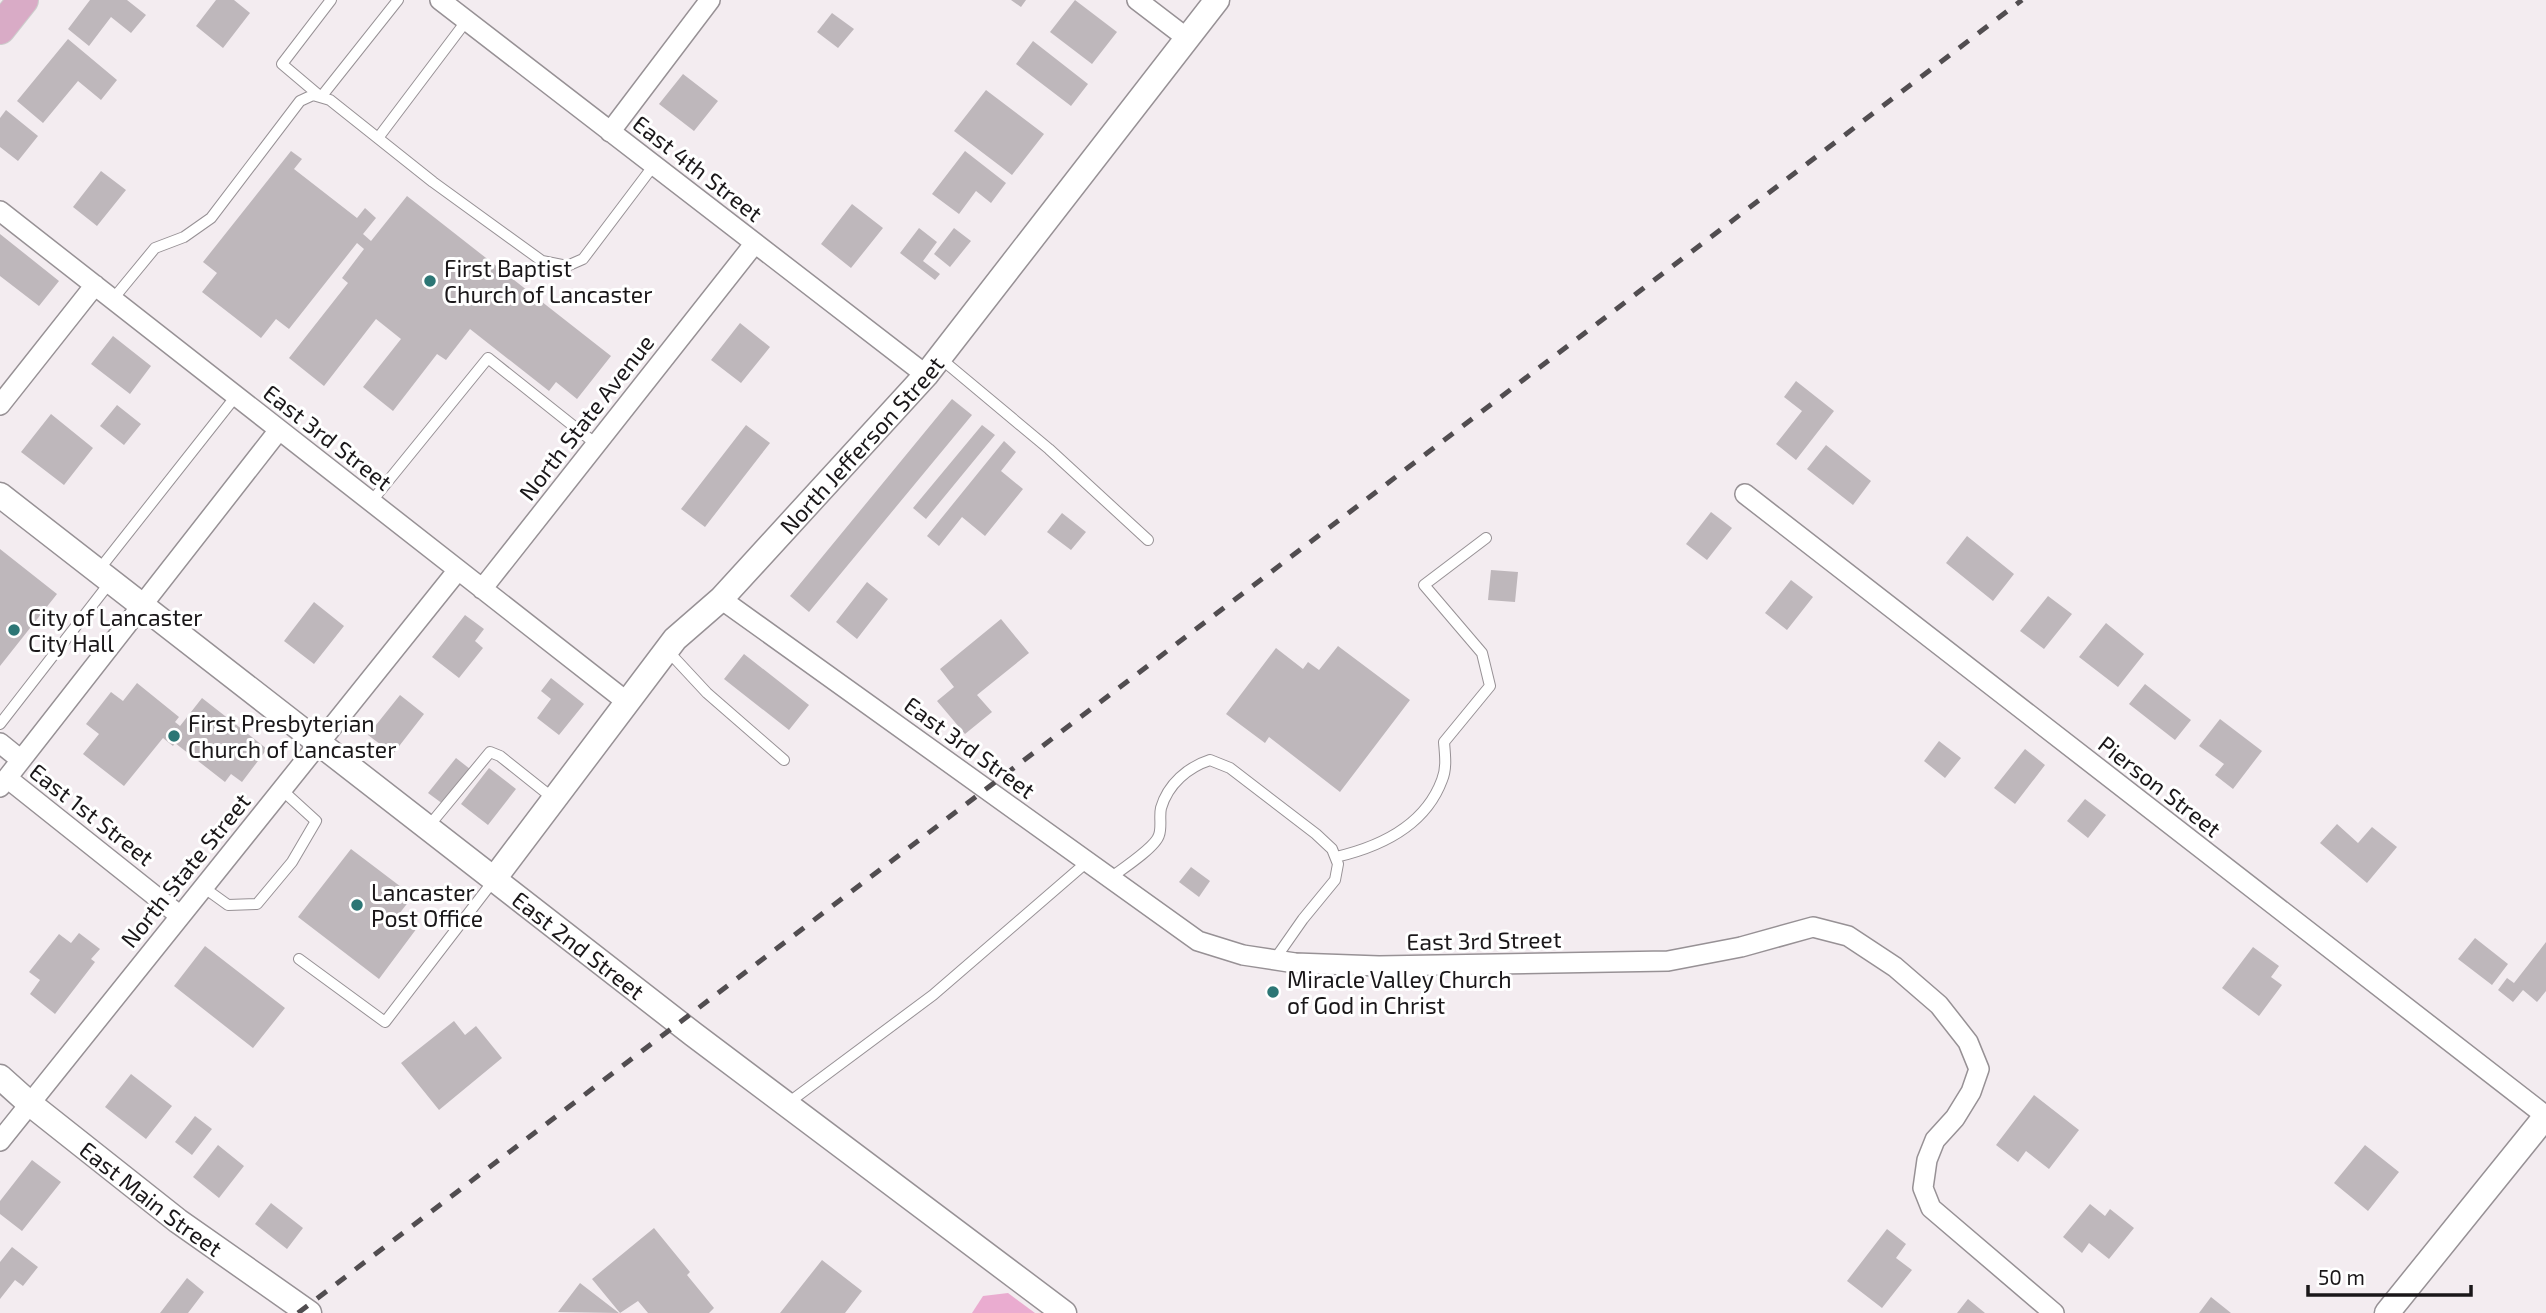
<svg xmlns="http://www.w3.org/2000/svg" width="2546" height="1313" font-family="'Exo 2',sans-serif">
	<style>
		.green { fill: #eaacd0 }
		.building { fill: #beb7bb }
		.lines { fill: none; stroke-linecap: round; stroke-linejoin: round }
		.service-casing { stroke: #979195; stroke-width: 12 }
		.minor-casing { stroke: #979195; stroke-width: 22 }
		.tertiary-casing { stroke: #979195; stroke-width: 27 }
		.primary-casing { stroke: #cdcccc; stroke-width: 32 }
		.service { stroke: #fff; stroke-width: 10 }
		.minor { stroke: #fff; stroke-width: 19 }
		.tertiary { stroke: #fff; stroke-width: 24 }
		.primary { stroke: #d9abc6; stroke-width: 30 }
		.rail { stroke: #514d50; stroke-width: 5; stroke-dasharray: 12 12; stroke-linecap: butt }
		.poi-dot { fill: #2c7675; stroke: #fff; stroke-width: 2.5 }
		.labels { text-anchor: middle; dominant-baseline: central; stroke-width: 6; stroke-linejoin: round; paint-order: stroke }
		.street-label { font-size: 23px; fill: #1a1719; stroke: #fff }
		.poi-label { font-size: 23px; fill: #1a1719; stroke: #fff; text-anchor: start }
	</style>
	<rect width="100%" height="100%" fill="#f3ecf0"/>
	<path class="green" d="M1008,1293L1035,1313H972L983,1296Z"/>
	<path class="building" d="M90,0H127L146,15L131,33L111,17L89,46L68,29Z
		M216,0H234L250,13L223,48L196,26Z
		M1011,0H1026L1021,7Z
		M1075,0L1117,32L1092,64L1050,32Z
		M832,13L854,29L838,48L817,32Z
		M68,39L117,80L101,100L78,81L43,123L17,101Z
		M1033,41L1088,84L1071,106L1016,64Z
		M683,74L718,101L694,131L659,104Z
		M986,90L1044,134L1012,175L954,131Z
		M6,110L38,136L18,161L0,147V118Z
		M291,151L302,159L294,169L357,218L365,208L376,218L363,234L371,241L407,196L611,356L577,399L556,382L549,391L470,329L446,360L437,354L393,411L363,387L401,339L376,319L324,386L289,358L348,283L342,278L364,249L357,243L289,329L276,319L261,338L202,292L217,273L203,262Z
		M965,151L1006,183L991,203L976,191L959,214L932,194Z
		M101,171L126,190L97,226L73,207Z
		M852,204L883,228L851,268L821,244Z
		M919,228L937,242L923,261L940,274L935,280L900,253Z
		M954,228L971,241L950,267L934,254Z
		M0,234L59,281L39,306L0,276Z
		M740,323L770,347L741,383L711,360Z
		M113,336L151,366L130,394L91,364Z
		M1796,381L1834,411L1796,460L1776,444L1802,411L1784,397Z
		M952,399L972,415L809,612L790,596Z
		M117,405L141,424L124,445L100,426Z
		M51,414L93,448L64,485L21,452Z
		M746,425L770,443L705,527L681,509Z
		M982,425L995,435L926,519L913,508Z
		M1004,441L1016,452L1001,471L1023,489L985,536L962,517L939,546L927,536Z
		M1826,445L1871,481L1853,505L1807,469Z
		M1711,512L1732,528L1707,560L1686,544Z
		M1062,513L1086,532L1071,550L1047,532Z
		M1967,536L2014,574L1993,601L1946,563Z
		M0,549L57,594L0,666Z
		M1491,570L1518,572L1515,602L1488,600Z
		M1791,580L1813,597L1787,630L1765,613Z
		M867,582L888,599L857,639L836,622Z
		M2048,596L2072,614L2044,649L2020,631Z
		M314,602L344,626L314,664L284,641Z
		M465,615L484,629L475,641L483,648L459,678L432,657Z
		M1001,619L1029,653L977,695L992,712L965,734L937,701L954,687L940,669Z
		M2106,623L2144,654L2118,687L2079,657Z
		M1338,646L1410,700L1340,792L1269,737L1265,743L1226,714L1276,648L1303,669L1308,662L1319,670Z
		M744,654L809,705L789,730L724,679Z
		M551,678L584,704L559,735L537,718L551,699L541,691Z
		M137,683L179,717L175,722L180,726L202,698L267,749L242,782L231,774L225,782L175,743L173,746L163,738L124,786L83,754L99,734L86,724L111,692L123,701Z
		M2145,684L2191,720L2175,740L2129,704Z
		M400,695L424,714L393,754L368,735Z
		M2220,719L2262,751L2233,789L2215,775L2224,764L2199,746Z
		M1939,741L1961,758L1945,778L1924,761Z
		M2025,749L2045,765L2015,804L1994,788Z
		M456,758L470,769L443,804L428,793Z
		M489,768L516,789L488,825L461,804Z
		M2085,799L2106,815L2088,838L2067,821Z
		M2337,824L2358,843L2372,827L2397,847L2367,883L2320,843Z
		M351,849L413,896L399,914L417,928L379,979L298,917Z
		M1191,867L1210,881L1199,897L1179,882Z
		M79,933L100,949L91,959L95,962L55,1014L30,994L40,980L29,972L59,934L71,943Z
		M2475,938L2508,964L2492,985L2458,959Z
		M2546,942V991L2537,1002L2523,990L2513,1002L2498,990L2507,978L2514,983Z
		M205,946L285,1008L253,1048L174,986Z
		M2253,947L2279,966L2271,977L2282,985L2259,1016L2222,988Z
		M454,1021L465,1035L476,1026L502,1058L439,1110L401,1063Z
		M131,1074L172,1106L146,1139L105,1107Z
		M2034,1095L2079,1130L2049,1169L2026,1151L2018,1162L1996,1145Z
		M195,1116L212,1129L192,1155L175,1142Z
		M218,1145L244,1166L219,1198L193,1177Z
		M2365,1145L2399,1172L2368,1211L2334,1183Z
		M32,1160L61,1182L22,1231L0,1214V1201Z
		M271,1203L303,1228L287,1249L255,1224Z
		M2090,1204L2105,1216L2110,1209L2134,1228L2109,1259L2089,1243L2082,1253L2063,1237Z
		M654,1228L690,1272L687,1275L714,1308L709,1313H648L638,1301L620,1313L592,1279Z
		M1887,1229L1906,1244L1896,1258L1912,1270L1882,1308L1847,1281Z
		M12,1247L38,1267L23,1286L15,1280L0,1299V1262Z
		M822,1260L862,1291L845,1313H780Z
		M187,1278L204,1292L188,1313H160Z
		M580,1283L619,1313L558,1312Z
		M2211,1297L2231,1313H2199Z
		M1968,1299L1985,1313H1957Z"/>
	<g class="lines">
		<defs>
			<path id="service" d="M331,0L282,64L321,97L398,0
				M378,138L467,20
				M113,299L155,248L184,237L211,218L300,101L313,95L330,100L433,182L542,261L567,266L583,259L654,165
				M940,358L1049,449L1148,540
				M371,502L488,358L596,444
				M98,571L236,396
				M667,650L707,693L784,760
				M0,724L111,581
				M428,827L490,752L500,756L554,799
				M1336,857C1379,847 1425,826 1442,780C1447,768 1445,755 1444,742L1490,686L1482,653L1424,585L1486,538
				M1110,878C1121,870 1156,847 1159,835C1162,827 1159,816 1161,808C1168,784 1188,767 1210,760L1230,768L1316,834L1332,849L1338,864L1335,880L1303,919L1275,959
				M203,887L228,905L257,904L292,862L316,821L282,790
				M299,959L385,1022L494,880
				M788,1103L933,995L1087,862"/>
			<path id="minor" d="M440,0L926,375
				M1137,0L1188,39
				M610,132L710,0
				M0,211L627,702
				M0,405L95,285
				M1745,494L2546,1116
				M482,589L755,243
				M721,599L1198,941L1243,955L1295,963L1379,966L1668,961L1741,947L1813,927L1848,936L1895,967L1939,1005L1968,1042L1979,1069L1971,1092L1955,1118L1935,1140L1927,1160L1923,1188L1931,1208L2054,1313
				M0,743L21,760
				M7,778L179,915
				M0,787L279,430
				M0,1141L458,570"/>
			<g id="tertiary">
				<path id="s1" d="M0,495L693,1034L1064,1313"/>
				<path id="s2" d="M494,879L675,639L721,599L926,375L1217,0"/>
				<path id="s3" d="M0,1077L29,1103L178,1221L309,1313"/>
				<path d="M2387,1313L2546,1116"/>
			</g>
			<path id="primary" d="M0,29L23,0"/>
		</defs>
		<use href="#service" class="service-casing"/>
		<use href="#minor" class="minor-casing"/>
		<use href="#tertiary" class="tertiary-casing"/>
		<use href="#primary" class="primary-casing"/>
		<use href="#service" class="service"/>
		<use href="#minor" class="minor"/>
		<use href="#tertiary" class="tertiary"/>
		<use href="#primary" class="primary"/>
		<path class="rail" d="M298,1313L2022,0"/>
	</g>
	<g class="poi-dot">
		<circle cx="430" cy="281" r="7"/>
		<circle cx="14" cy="630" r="7"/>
		<circle cx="174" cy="736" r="7"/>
		<circle cx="357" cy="905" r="7"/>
		<circle cx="1273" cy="992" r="7"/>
	</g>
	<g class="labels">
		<g class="street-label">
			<text transform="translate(698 168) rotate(38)">East 4th Street</text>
			<text transform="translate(586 417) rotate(-52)">North State Avenue</text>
			<text transform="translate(328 437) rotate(38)">East 3rd Street</text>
			<text stroke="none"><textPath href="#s2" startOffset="570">North Jefferson Street</textPath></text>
			<text transform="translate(970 747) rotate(36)">East 3rd Street</text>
			<text transform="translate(2160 786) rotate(38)">Pierson Street</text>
			<text transform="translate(92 814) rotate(38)">East 1st Street</text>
			<text transform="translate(185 870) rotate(-51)">North State Street</text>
			<text transform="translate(1484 940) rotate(-1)">East 3rd Street</text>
			<text stroke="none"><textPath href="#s1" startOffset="733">East 2nd Street</textPath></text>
			<text stroke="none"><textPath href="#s3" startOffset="194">East Main Street</textPath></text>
		</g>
		<g class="poi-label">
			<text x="444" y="268">First Baptist<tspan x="444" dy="26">Church of Lancaster</tspan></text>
			<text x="28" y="617">City of Lancaster<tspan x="28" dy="26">City Hall</tspan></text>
			<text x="188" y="723">First Presbyterian<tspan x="188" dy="26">Church of Lancaster</tspan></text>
			<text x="371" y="892">Lancaster<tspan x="371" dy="26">Post Office</tspan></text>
			<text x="1287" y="979">Miracle Valley Church<tspan x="1287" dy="26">of God in Christ</tspan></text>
		</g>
	</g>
	<path d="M2308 1285v10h163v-10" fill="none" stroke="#1a1719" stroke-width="3.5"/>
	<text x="2318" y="1285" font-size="21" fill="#1a1719" stroke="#ffffff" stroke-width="5" paint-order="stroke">50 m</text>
</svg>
